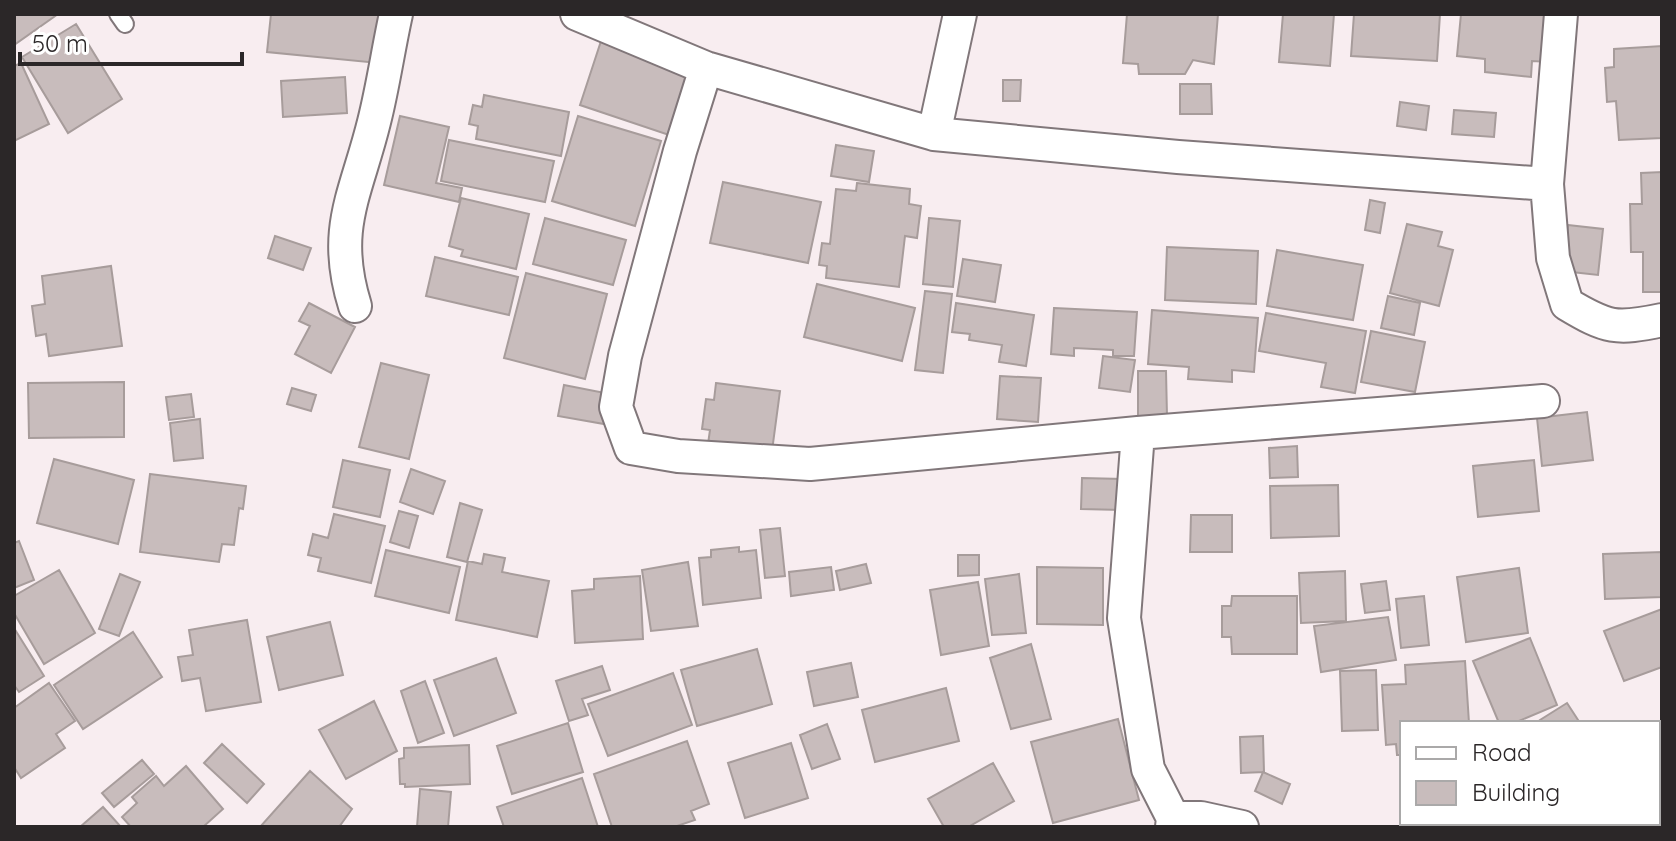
<svg xmlns="http://www.w3.org/2000/svg" width="1676" height="841" font-family="Quicksand,sans-serif">
	<style>
		.building { fill: #c8bcbc; stroke: #a79c9b; stroke-width: 2 }
		.lines { fill: none; stroke-linecap: round; stroke-linejoin: round }
		.service-casing { stroke: #81777a; stroke-width: 20 }
		.minor-casing { stroke: #81777a; stroke-width: 36 }
		.service { stroke: #fff; stroke-width: 16 }
		.minor { stroke: #fff; stroke-width: 32 }
	</style>
	<rect width="100%" height="100%" fill="#f8edf0"/>
	<path class="building" d="M14,14H58L14,45Z
		M271,14H383L378,63L267,52Z
		M1127,14H1218L1214,64L1193,60L1185,74H1139L1138,64L1123,63Z
		M1283,14H1334L1330,66L1279,62Z
		M1354,14H1440L1437,61L1351,56Z
		M1461,14H1554L1549,62L1532,61L1531,77L1485,72V59L1457,56Z
		M76,24L122,99L68,133L22,57Z
		M602,38L697,69L675,137L580,105Z
		M1662,46V138L1619,140L1616,101L1607,102L1605,68L1614,67V49Z
		M21,63L49,124L14,141V66Z
		M345,77L347,113L283,117L281,81Z
		M1003,80H1021L1020,101H1003Z
		M1180,84H1211L1212,114H1180Z
		M484,95L569,112L561,156L476,139L478,126L469,124L473,105L482,107Z
		M1400,102L1429,106L1426,130L1397,126Z
		M1454,110L1496,113L1494,137L1452,134Z
		M400,116L449,127L436,183L462,188L459,202L384,185Z
		M578,116L661,141L635,226L552,201Z
		M449,140L554,161L545,202L441,181Z
		M836,145L874,151L869,182L831,176Z
		M1662,172V292H1643V252H1631L1630,204H1642L1641,173Z
		M723,182L821,202L808,263L710,243Z
		M857,183L910,189L909,204L921,206L917,238L905,236L899,287L826,278L827,266L819,265L822,243L830,244L836,189L856,191Z
		M461,198L529,214L516,269L461,256L463,250L449,246Z
		M1370,200L1385,203L1380,233L1365,230Z
		M545,218L626,240L613,285L533,264Z
		M929,218L960,221L953,287L923,284Z
		M1407,224L1442,232L1438,246L1453,250L1439,306L1390,293Z
		M1568,225L1603,229L1598,275L1563,271Z
		M275,236L311,248L303,270L268,258Z
		M1167,247L1258,251L1256,304L1165,300Z
		M1277,250L1363,265L1353,320L1267,306Z
		M435,257L518,277L509,315L426,296Z
		M963,259L1001,265L995,302L957,296Z
		M111,266L122,346L49,356L46,334L36,336L32,306L45,304L42,276Z
		M526,273L607,294L585,379L504,358Z
		M817,284L915,308L902,361L804,337Z
		M925,291L952,294L943,373L915,370Z
		M1388,296L1420,303L1414,335L1381,328Z
		M309,303L355,327L331,373L295,354L310,326L299,321Z
		M956,303L1034,315L1026,366L999,362L1002,345L969,340L970,334L952,332Z
		M1054,308L1137,312L1134,356H1113V350L1074,348V356L1051,354Z
		M1152,310L1258,318L1254,372L1232,370V382L1188,379L1189,367L1148,364Z
		M1266,313L1366,331L1355,393L1321,387L1326,363L1259,351Z
		M1371,331L1425,342L1415,392L1361,382Z
		M1103,356L1135,360L1130,392L1099,388Z
		M381,363L429,375L409,459L359,447Z
		M1138,371H1166L1167,416H1138Z
		M1000,376L1041,378L1038,422L997,419Z
		M124,382V437L29,438L28,383Z
		M716,383L780,391L772,451L708,444L710,430L702,429L706,399L714,400Z
		M564,385L610,394L604,424L558,416Z
		M292,388L316,395L311,411L287,404Z
		M191,394L194,417L169,420L166,397Z
		M1587,412L1593,460L1542,466L1537,418Z
		M200,419L203,458L174,461L170,423Z
		M1297,446L1298,477L1270,478L1269,448Z
		M54,459L134,480L118,544L37,523Z
		M343,460L390,470L380,517L333,507Z
		M1534,460L1539,511L1478,517L1473,466Z
		M411,469L445,481L433,514L400,502Z
		M150,474L246,486L243,509L239,508L234,545L222,544L219,562L140,552Z
		M1082,478L1123,479L1122,510L1081,509Z
		M1338,485L1339,536L1271,538L1270,486Z
		M460,503L482,510L467,562L447,557Z
		M399,511L418,516L409,548L390,542Z
		M334,514L385,526L371,583L318,571L321,558L308,555L313,534L328,538Z
		M1191,515H1232V552H1190Z
		M780,528L785,576L765,578L760,530Z
		M19,541L34,580L14,588V543Z
		M739,547V552L756,550L761,598L703,605L699,558L711,557V550Z
		M386,550L460,567L449,613L375,596Z
		M1662,552V597L1605,599L1603,554Z
		M484,554L505,558L502,572L549,581L537,637L456,620L468,561L482,564Z
		M958,555H979V575L958,576Z
		M688,562L698,626L651,631L642,570Z
		M866,564L871,583L840,590L836,571Z
		M831,567L834,590L791,596L789,572Z
		M1037,567L1103,568V625L1037,624Z
		M1519,568L1528,633L1466,642L1457,577Z
		M59,570L95,633L44,664L14,613V596Z
		M1345,571L1346,621L1301,623L1299,573Z
		M120,574L140,582L119,636L99,629Z
		M1019,574L1026,633L992,635L985,579Z
		M640,576L643,639L575,643L572,591L594,589V579Z
		M1386,581L1390,610L1365,613L1361,584Z
		M978,582L989,646L941,655L930,590Z
		M1232,596H1297V654H1232L1231,637H1222V606H1231Z
		M1424,596L1429,645L1401,648L1396,599Z
		M1662,609V667L1624,681L1604,631Z
		M1388,617L1396,660L1321,672L1314,626Z
		M247,620L261,702L206,711L200,678L182,681L178,657L193,655L189,630Z
		M330,622L343,675L279,690L267,637Z
		M14,628L44,676L19,692L14,685Z
		M133,632L162,677L83,729L54,685Z
		M1530,638L1557,705L1514,723H1499L1473,661Z
		M1031,644L1051,719L1011,729L990,658Z
		M757,649L772,704L697,726L681,670Z
		M496,658L516,713L454,736L434,680Z
		M1465,661L1469,723H1402V755H1397L1396,744L1386,745L1382,685L1406,684L1405,665Z
		M851,663L858,697L814,706L807,672Z
		M602,666L610,690L582,699L588,715L569,721L556,681Z
		M1376,670L1378,730L1342,731L1340,671Z
		M673,673L692,725L608,756L588,704Z
		M425,681L444,733L418,743L401,691Z
		M49,683L75,721L56,734L65,748L21,778L14,767V708Z
		M946,688L959,741L875,762L862,710Z
		M374,701L397,751L346,779L319,730Z
		M1567,703L1580,723H1542L1540,720Z
		M1118,719L1139,800L1053,823L1031,742Z
		M568,723L583,772L512,794L497,746Z
		M827,724L840,759L812,769L800,735Z
		M1263,736L1264,772L1241,773L1240,737Z
		M687,741L709,804L691,811L695,820L674,827H612L594,774Z
		M791,743L808,798L745,818L728,763Z
		M222,744L264,784L247,803L204,763Z
		M469,745L470,784L405,787V784H400L399,759L404,758V748Z
		M142,760L154,774L114,807L102,793Z
		M993,763L1014,801L968,827H944L928,799Z
		M186,766L223,809L203,827H131L122,817L137,803L132,797L156,776L164,786Z
		M310,771L352,809L339,827H260Z
		M1263,772L1290,784L1282,804L1255,791Z
		M582,778L598,827H504L497,807Z
		M420,789L451,792L448,827H417Z
		M103,807L121,827H80Z
		M1486,823H1534L1537,827H1480Z
		M1541,823H1598L1600,827H1543Z"/>
	<g class="lines">
		<defs>
			<path id="service" d="M118,14L125,24"/>
			<path id="minor" d="M577,14L706,68L934,134L1178,157L1547,184
				M1561,14L1547,184L1553,258L1567,304C1607,328 1616,330 1662,320
				M706,68L680,151L625,356L616,407L631,448L678,456L810,464L1138,433L1124,618L1148,769L1173,818L1172,827
				M934,134L960,14
				M355,306C331,229 356,195 374,122C383,87 388,50 396,14
				M1138,433L1543,401
				M1173,818H1201L1242,827
				M1629,827H1652"/>
		</defs>
		<use href="#service" class="service-casing"/>
		<use href="#minor" class="minor-casing"/>
		<use href="#service" class="service"/>
		<use href="#minor" class="minor"/>
	</g>
	<rect width="1676" height="841" fill="none" stroke="#2b2728" stroke-width="32"/>
	<rect x="1400" y="721" width="260" height="104" fill="#ffffff" stroke="#aaa9a9" stroke-width="2"/>
	<rect x="1416" y="747" width="40" height="12" fill="#ffffff" stroke="#aaa9a9" stroke-width="2"/>
	<text x="1472" y="761" font-size="24" fill="#2b2728">Road</text>
	<rect x="1416" y="781" width="40" height="24" fill="#c8bcbc" stroke="#aaa9a9" stroke-width="2"/>
	<text x="1472" y="801" font-size="24" fill="#2b2728">Building</text>
	<path d="M20 52v12h222v-12" fill="none" stroke="#2b2728" stroke-width="4"/>
	<text x="32" y="52" font-size="24" fill="#2b2728" stroke="#ffffff" stroke-width="6" paint-order="stroke">50 m</text>
</svg>
